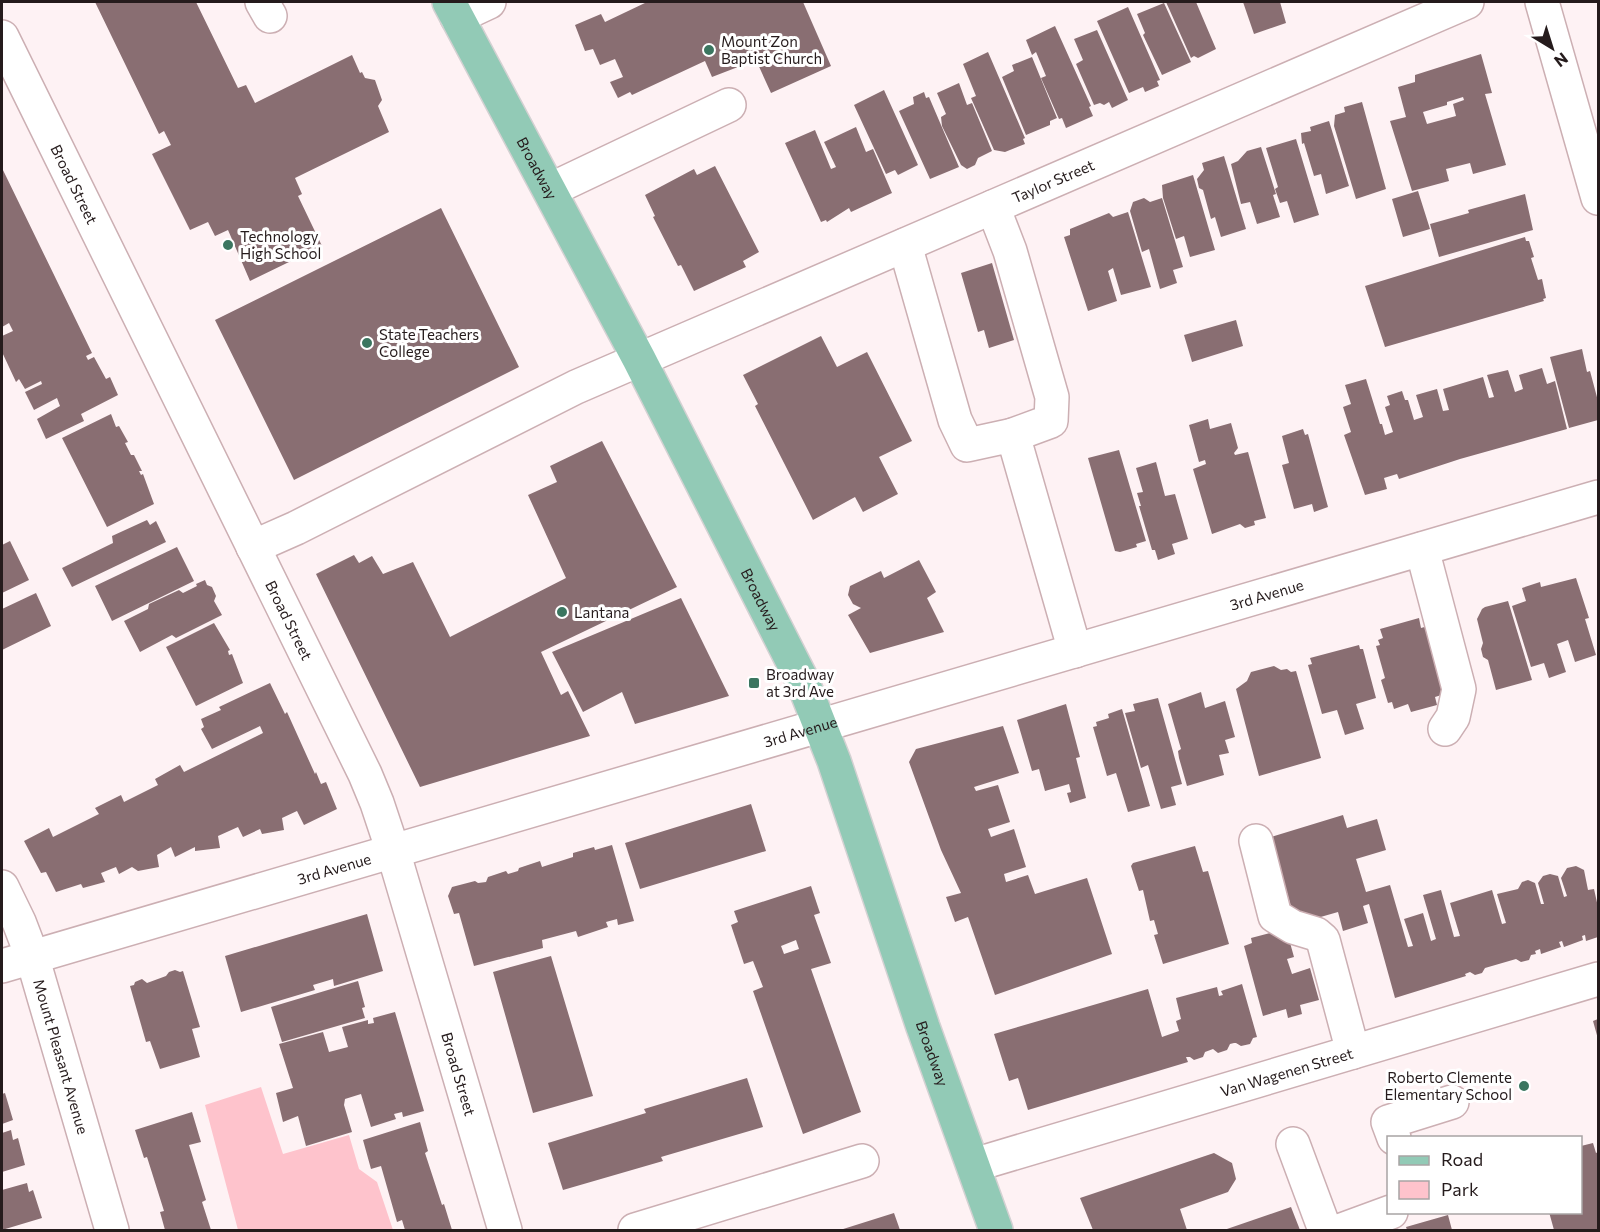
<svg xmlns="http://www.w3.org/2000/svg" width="1600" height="1232" font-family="Commissioner,sans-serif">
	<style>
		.green { fill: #fec3cc }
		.building { fill: #896e72; fill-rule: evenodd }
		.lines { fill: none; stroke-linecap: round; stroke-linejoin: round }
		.minor-casing { stroke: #ccafb3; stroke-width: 36 }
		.major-casing { stroke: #d3d1d2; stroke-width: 36 }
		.minor { stroke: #fff; stroke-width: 33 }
		.major { stroke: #92cab6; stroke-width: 33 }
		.poi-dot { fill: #3b7660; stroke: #fff; stroke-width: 2 }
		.labels { text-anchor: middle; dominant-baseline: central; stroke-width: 6; stroke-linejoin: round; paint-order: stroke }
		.poi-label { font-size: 15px; fill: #251b1c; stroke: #fff; text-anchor: start }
		.street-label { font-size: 15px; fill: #251b1c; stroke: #fff }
	</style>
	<rect width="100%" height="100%" fill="#fef2f4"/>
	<path class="green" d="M261,1087L283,1154L349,1135L359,1169L377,1182L393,1230H238L205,1105Z"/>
	<path class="building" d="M95,2H196L238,88L246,85L255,103L352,55L360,73L362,72L365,78L375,80L382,100L378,106L389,132L295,178L302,194L298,196L322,246L250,281L228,230L215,236L208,222L190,230L152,154L171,145L164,131L159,134Z
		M647,2H803L831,66L771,93L756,60L712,77L705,61L632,95L630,92L618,98L610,82L623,77L615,59L600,65L593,49L585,51L575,25L601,14L605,22Z
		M1166,2H1196L1216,49L1198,58L1194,56L1191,58Z
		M1243,2H1280L1286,23L1254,34Z
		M1164,3L1191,62L1162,75L1143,35L1145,33L1137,14Z
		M1128,7L1160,80L1157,81L1159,86L1145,92L1143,87L1129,93L1097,21Z
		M1055,26L1091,106L1089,107L1093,116L1066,128L1062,118L1059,119L1041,78L1046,76L1036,52L1032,55L1026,40Z
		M1097,30L1128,100L1112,108L1109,102L1104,105L1100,103L1094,105L1076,64L1083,60L1074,39Z
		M988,52L1025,138L1023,139L1025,144L1005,152L994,150L971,98L976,96L963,64Z
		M1481,54L1492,93L1485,94L1506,165L1473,174L1470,163L1446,169L1449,181L1412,191L1390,121L1406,117L1398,87L1415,82V75ZM1463,97L1464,100L1453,104L1456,116L1427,124L1423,112L1447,105V102Z
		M1032,57L1057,118L1050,121V125L1026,135L1002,77L1014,71L1012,65Z
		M959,83L967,105L972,103L992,151L978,158L975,165L967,169L961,165L942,126L941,117L946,114L937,93Z
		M884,90L918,165L898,175L895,170L886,174L854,105Z
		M924,92L926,98L929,97L959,167L930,179L899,111L914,104L913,97Z
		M1362,102L1386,189L1356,199L1334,126L1335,115L1345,112L1344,107Z
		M1329,121L1349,186L1326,194L1321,174L1314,176L1304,143L1302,144L1301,133L1311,131L1310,127Z
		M856,127L866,152L873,149L892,193L851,212L849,208L827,222L826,220L821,222L785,143L815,130L831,169L836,167L824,142Z
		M1296,139L1319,215L1294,223L1287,201L1280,203L1275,189L1278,187L1266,148Z
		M1261,147L1276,194L1273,195L1280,217L1257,224L1250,202L1241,204L1231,164L1238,161L1247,151Z
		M1224,156L1246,229L1221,237L1215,217L1211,219L1203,190L1199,188L1197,179L1204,170L1202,163Z
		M715,166L759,252L743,261L746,267L694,291L681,265L678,266L653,217L655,216L645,195L694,169L697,175Z
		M2,168L92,353L86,356L88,360L94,357L106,379L110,377L118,395L81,414L84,421L46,439L37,419L60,406L57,398L34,410L25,392L42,384L41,381L25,389L19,379L16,382L2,352V336L13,331L9,323L2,327Z
		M1193,175L1215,250L1190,257L1184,236L1176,239L1163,198L1162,185Z
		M1418,191L1430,229L1403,237L1392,199Z
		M1525,194L1533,230L1439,257L1430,224L1469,213L1468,210Z
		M1144,198L1150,202L1162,198L1183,267L1173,270L1177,283L1160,289L1149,249L1142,252L1130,211L1133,202Z
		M441,208L519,367L294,480L215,320Z
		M1128,212L1151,287L1121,295L1113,268L1108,271L1117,301L1088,311L1064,237L1070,235V229L1092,220L1109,213L1113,217Z
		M1525,237L1526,241H1529L1534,257L1531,258L1538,280L1542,279L1546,298L1543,299L1544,301L1385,347L1365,286Z
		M992,263L1014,340L989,348L984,330L978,332L961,273Z
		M1236,320L1243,346L1192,362L1184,335Z
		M821,336L837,367L867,352L912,441L879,457L898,494L863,512L855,497L813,520L755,406L758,404L743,375Z
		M1582,349L1587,372L1590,371L1598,401V420L1569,428L1550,357Z
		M1542,368L1547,384L1555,381L1567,429L1460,459L1399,479L1397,474L1384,478L1387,489L1365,495L1344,435L1351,432L1343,407L1351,404L1345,385L1366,379L1380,424H1382L1385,435L1393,432L1385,407L1390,405L1387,396L1402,391L1405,400H1408L1414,420L1423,417L1416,395L1437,389L1443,411L1449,410L1443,389L1483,377L1489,398L1494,397L1487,375L1508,370L1515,392L1523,389L1519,375Z
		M111,414L116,427L119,426L128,442L125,443L131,455H134L142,471H139L141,475L143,474L154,504L107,527L62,438Z
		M1208,419L1210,429L1231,423L1238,448L1234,453L1235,455L1248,452L1266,518L1254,521L1255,525L1245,528L1240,524L1212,534L1193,469L1206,464L1205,460L1199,462L1189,425Z
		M1303,429L1305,435L1308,434L1328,507L1314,512L1312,504L1294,509L1282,465L1289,463L1282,436Z
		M602,441L677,587L541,652L561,695L568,691L590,736L420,787L316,574L354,555L359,563L372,556L383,574L413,562L450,637L566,578L528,495L557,482L550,466Z
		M1119,450L1146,541L1136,544L1137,547L1120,552L1115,551L1088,458Z
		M1156,462L1165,496L1175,494L1188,539L1172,544L1175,554L1158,560L1155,550H1152L1139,506H1141L1137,493L1143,492L1136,468Z
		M147,520L150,525L156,521L166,542L72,587L62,568L113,543L112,536Z
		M10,541L29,580L2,593V545Z
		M177,547L194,581L112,621L95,586Z
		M919,560L936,592L927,598L944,632L870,653L848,615L861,608L853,604L848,595L850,586L881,571L884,578Z
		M1576,578L1589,618L1585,619L1596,655L1575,662L1568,640L1557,644L1566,672L1549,678L1544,663L1531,667L1512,606L1526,601L1522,588L1540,582L1541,587Z
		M205,580L207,585L212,587L216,596L214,601L222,615L176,638L172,635L140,652L124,621L148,609L149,604L179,590L183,593L197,586L196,584Z
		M36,593L51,626L2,650V609Z
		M681,598L729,696L635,724L622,692L583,712L552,652Z
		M1508,601L1532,680L1496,690L1488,660L1483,657L1481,649L1483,643L1477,619L1482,609L1485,607Z
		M1419,618L1421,628L1428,626L1451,692L1435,697L1437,705L1411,712L1408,704L1394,709L1392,702L1388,703L1381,680L1385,678L1376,646L1380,645L1378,640L1383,638L1380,629Z
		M214,623L230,650L228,651L229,655L232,654L243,683L196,706L166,647Z
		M1359,645L1360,649H1363L1376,698L1356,704L1364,729L1345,735L1337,710L1322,714L1308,665L1312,664L1310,658Z
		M1274,666L1281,670L1287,669L1291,672L1296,671L1321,758L1259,776L1236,689L1247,681L1251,672Z
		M270,683L285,714L287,712L315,774L316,772L321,784L326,782L337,809L304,825L297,811L282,818L284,830L262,834L260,829L243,837L238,827L218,836L220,848L195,851V847L175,857L171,847L157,855L159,867L138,871L132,867L119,874L116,867L101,873L105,882L83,888L81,884L56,892L46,872L41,873L24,841L49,828L53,837L99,814L95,808L121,795L124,802L158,785L155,779L180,765L184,772L263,733L260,726L212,749L201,729L204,727L201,719L221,710L219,707Z
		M1201,692L1205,708L1225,701L1235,737L1225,740L1229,753L1219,755L1224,775L1187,786L1179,758L1178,751L1181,749L1168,704Z
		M1158,698L1182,784L1171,787L1176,805L1161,809L1148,765L1141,768L1125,713L1135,711L1133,704Z
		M1066,704L1080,757L1076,758L1086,798L1070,803L1067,793L1071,792L1069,784L1045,791L1039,769L1032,771L1017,720Z
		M1122,709L1150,806L1128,812L1116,773L1107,776L1093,727L1097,726L1096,722L1109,718L1108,714Z
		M1003,726L1019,773L974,787L976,791L998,785L1010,822L988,829L991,837L1014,829L1026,867L1004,874L1006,882L1028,875L1035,894L1087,878L1112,954L995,995L968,917L955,922L946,897L961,893L941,850L909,762L916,749Z
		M751,804L766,851L640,889L625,843Z
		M1343,815L1347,828L1377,819L1386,850L1356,859L1366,892L1390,885L1408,947L1413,946L1404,919L1423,913L1431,941L1436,939L1423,895L1441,890L1454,937L1460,936L1450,903L1492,890L1502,924L1506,923L1497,894L1518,889L1522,882L1528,880L1535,883L1541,904H1544L1538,883L1543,876L1550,874L1558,876L1564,897L1567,896L1561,878L1567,868L1576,866L1584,870L1588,890L1594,889L1598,907V937L1586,941L1585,935L1582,936L1583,940L1564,947L1562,941L1559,942L1561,947L1541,954L1540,949L1535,951L1536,954L1531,955L1529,960L1521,962L1516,959L1485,968L1482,973L1475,975L1470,972L1465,974L1466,976L1395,998L1369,904L1363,906L1368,923L1343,931L1338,912L1296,924L1271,837Z
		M612,845L634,921L618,925L617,919L606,922L608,927L578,937L576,931L542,940L543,948L474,966L459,913L454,914L448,896L452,887L475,881L478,883L486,882L488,877L506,871L508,874L518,871L519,868L540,861L542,867L573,857V853L594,847L595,850Z
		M1195,846L1203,872L1208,871L1229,944L1163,964L1154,935L1158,934L1154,920L1150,921L1143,890L1139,891L1131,866L1133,863Z
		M811,886L820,913L814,915L831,963L811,969L861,1112L803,1134L753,991L763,987L753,961L744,964L731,925L738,922L734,911ZM796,940L799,949L784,954L781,946Z
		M367,914L383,971L334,986L333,979L313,985L315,990L241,1012L225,956Z
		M1274,932L1275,936L1287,932L1294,957L1287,959L1292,974L1310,968L1319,1000L1300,1005L1302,1014L1288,1018L1286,1009L1263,1016L1244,946L1252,943L1251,938Z
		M551,956L593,1096L533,1113L493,972Z
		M175,970L180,972L183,971L200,1027L192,1029L200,1057L160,1069L150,1041L146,1042L130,986L134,985L135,982L142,979L147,983L166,976L169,972Z
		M358,981L365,1007L362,1008L365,1018L282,1042L271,1007Z
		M1242,984L1257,1037L1253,1038L1250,1044L1241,1046L1236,1043H1234L1230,1044L1227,1050L1218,1053L1213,1049L1205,1052L1203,1057L1194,1060L1190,1057H1186L1188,1062L1028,1110L1018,1078L1009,1081L994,1034L1148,989L1162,1037L1179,1031L1176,1021L1181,1019L1176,998L1217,987L1219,996L1223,995L1221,991Z
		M395,1012L424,1111L403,1117L402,1112L394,1114L396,1119L371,1127L361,1094L345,1099L344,1105L352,1132L306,1146L298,1116L283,1122L276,1093L293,1088L279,1044L323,1032L329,1052L348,1047L342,1027L368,1020V1024L374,1023L373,1018Z
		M1598,1019V1039L1593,1021Z
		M747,1078L763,1127L661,1157L663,1161L563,1190L548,1143L646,1113L644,1109Z
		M5,1093L13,1120L2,1124V1094Z
		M192,1112L201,1142L189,1145L206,1200L202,1202L211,1230H165L160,1212L164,1211L147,1157L144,1158L135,1130Z
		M420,1122L428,1151L425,1153L442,1205L444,1204L452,1230H405L402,1220L397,1222L381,1166L371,1169L363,1140Z
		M11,1130L13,1140L18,1138L25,1165L2,1172V1133Z
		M1593,1143L1596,1153L1598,1152V1230H1554L1549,1212H1581V1146Z
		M1214,1153L1232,1163L1236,1179L1228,1192L1180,1209L1187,1230H1093L1080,1198Z
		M27,1183L29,1192L33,1190L42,1218L2,1230V1190Z
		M1291,1207L1300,1230H1224Z
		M894,1213L900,1230H840Z
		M1448,1215L1452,1230H1407L1406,1227Z"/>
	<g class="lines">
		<defs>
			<g id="minor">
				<path d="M262,2L270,16"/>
				<path d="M1542,2L1598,198"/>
				<path d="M457,17L489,2"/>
				<path id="s1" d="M2,37L365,774L377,803L393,851L505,1230"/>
				<path d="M550,190L729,105"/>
				<path d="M993,207L1010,251L1052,397L1051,421L1013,435"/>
				<path d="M905,245L955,420L967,445L1013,435L1075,651"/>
				<path id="s2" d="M253,547L296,528L576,387L1467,2"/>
				<path d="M1422,549L1459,689L1453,717L1445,729"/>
				<path d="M1256,841L1275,916L1293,927L1316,934L1323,940L1353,1052"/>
				<path id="s3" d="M2,887L19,922L32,956L112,1230"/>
				<path id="s4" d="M2,966L1598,497"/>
				<path d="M1394,1138L1388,1122L1452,1102"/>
				<path d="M1293,1144L1325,1230"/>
				<path id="s5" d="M974,1165L1598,979"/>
				<path d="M635,1230L862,1161"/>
				<path d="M1342,1230L1391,1212"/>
			</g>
			<g id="major">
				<path id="s6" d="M449,2L639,359L802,680L834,761L923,1027L996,1230"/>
			</g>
		</defs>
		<use href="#minor" class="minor-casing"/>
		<use href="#major" class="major-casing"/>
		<use href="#minor" class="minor"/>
		<use href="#major" class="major"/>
	</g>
	<g class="poi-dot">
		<circle cx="709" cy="50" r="6"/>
		<circle cx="228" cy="245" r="6"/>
		<circle cx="367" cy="343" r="6"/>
		<circle cx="562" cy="612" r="6"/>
		<rect x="748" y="677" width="12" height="12" rx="3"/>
		<circle cx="1524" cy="1086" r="6"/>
	</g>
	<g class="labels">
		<g class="poi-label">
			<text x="721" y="41">Mount Zon<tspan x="721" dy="17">Baptist Church</tspan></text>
			<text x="240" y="236">Technology<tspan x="240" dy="17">High School</tspan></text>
			<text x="379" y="334">State Teachers<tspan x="379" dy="17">College</tspan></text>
			<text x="574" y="612">Lantana</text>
			<text x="766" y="674">Broadway<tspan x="766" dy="17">at 3rd Ave</tspan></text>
			<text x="1512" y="1077" text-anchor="end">Roberto Clemente<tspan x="1512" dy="17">Elementary School</tspan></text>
		</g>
		<g class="street-label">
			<text stroke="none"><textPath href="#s6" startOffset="188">Broadway</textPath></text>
			<text stroke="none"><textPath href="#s2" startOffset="880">Taylor Street</textPath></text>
			<text stroke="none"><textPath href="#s1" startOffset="164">Broad Street</textPath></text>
			<text stroke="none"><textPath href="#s4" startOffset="1318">3rd Avenue</textPath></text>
			<text stroke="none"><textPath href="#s6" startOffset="674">Broadway</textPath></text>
			<text stroke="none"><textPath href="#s1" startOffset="650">Broad Street</textPath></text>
			<text stroke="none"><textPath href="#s4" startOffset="832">3rd Avenue</textPath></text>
			<text stroke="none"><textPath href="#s4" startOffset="346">3rd Avenue</textPath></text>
			<text stroke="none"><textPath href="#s6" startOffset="1160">Broadway</textPath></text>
			<text stroke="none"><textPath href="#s3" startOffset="180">Mount Pleasant Avenue</textPath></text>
			<text stroke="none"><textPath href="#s5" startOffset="326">Van Wagenen Street</textPath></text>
			<text stroke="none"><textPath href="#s1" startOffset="1136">Broad Street</textPath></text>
		</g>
	</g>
	<rect width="1600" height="1232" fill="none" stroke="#251b1c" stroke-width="6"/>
	<rect x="1387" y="1136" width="195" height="78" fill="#ffffff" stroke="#a8a4a4" stroke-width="1.5"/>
	<rect x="1399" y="1156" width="30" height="9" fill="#92cab6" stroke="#a8a4a4" stroke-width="1.5"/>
	<text x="1441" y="1166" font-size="18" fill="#251b1c">Road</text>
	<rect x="1399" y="1181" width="30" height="18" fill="#fec3cc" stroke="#a8a4a4" stroke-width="1.5"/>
	<text x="1441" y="1196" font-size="18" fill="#251b1c">Park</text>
	<g transform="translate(1552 48) rotate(142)" stroke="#ffffff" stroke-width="4.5" paint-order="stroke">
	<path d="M0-4.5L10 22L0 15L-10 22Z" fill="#251b1c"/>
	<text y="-9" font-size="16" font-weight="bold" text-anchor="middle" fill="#251b1c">N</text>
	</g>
</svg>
